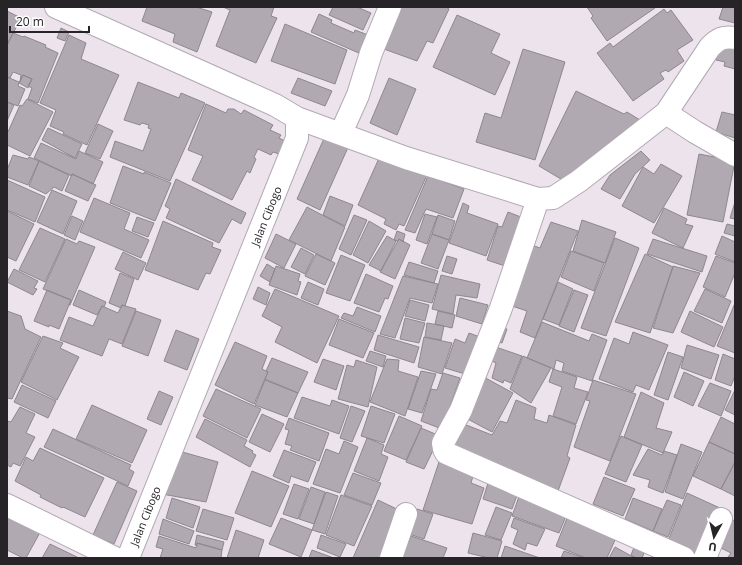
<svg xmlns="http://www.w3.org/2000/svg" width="742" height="565" font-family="'Open Sans',sans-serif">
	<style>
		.building { fill: #b1a9b2; stroke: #8f8790 }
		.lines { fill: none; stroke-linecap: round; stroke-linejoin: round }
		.minor-casing { stroke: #b2a9b3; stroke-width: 24 }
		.minor { stroke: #fff; stroke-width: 22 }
		.labels { text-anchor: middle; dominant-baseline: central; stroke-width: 3; stroke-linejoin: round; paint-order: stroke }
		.street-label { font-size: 11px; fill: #272428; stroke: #fff }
	</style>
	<rect width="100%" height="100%" fill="#ece3ed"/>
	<path class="building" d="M147,7H196L212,12L197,52L173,42L175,34L142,21Z
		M223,7H274L271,16L277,18L256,63L216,46L230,10Z
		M333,7H357L371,13L363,30L329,15Z
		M391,7H446L449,9L433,43L427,41L417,61L384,49Z
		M587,7H654L655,8L607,41L591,18L593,16Z
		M723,7H735V23L719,19Z
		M664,9L667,13L671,10L693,40L677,50L684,61L668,72L666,70L660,73L664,79L633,101L597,53L610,43L613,47Z
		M7,11L21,18L7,45Z
		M319,14L332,20L331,23L354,33L355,30L368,35L361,54L311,32Z
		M457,15L500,34L491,53L510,62L495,95L433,67Z
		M285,24L347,50L335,84L271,61Z
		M61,28L69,32L65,41L57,38Z
		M13,33L23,37L24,36L46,45L45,47L58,53L38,103L28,99L32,88L28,86L32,79L23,75L20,82L21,75L13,72L10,78L7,76V45Z
		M69,35L86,43L81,59L119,75L87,145L63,134L64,132L50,126L56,110L40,103Z
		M721,41L735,45V69L724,66L725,62L716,60Z
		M523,49L565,62L535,160L476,142L485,113L501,118Z
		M23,75L32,79L28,88L19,83Z
		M7,77L19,82L18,86L25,89L18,106L7,102Z
		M298,78L332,91L325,106L291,93Z
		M389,78L416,89L397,135L370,123Z
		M138,82L179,98L181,93L205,103L170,181L110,157L115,141L143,151L151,129L148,128L149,125L142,123L140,125L124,120Z
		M576,91L624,114L627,112L640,120L566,182L539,166Z
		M27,99L53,112L30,156L7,145V134L20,105L22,106Z
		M7,102L14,105L7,121Z
		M206,104L226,113L228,109H234L241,114L244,110L273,125L270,130L281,135L279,138L285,141L279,154L273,152L271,155L258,149L254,157L256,159L250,173L247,171L232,200L192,180L203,156L188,150Z
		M722,112L735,115V138L716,132Z
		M98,124L113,131L100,159L85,153Z
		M48,128L82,144L75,158L42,140Z
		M326,134L350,143L320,210L297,199Z
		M41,143L76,159L79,151L103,162L93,184L72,174V176L34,158Z
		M641,151L650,160L635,174L620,199L601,189L610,175Z
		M699,154L735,161L723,222L687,215Z
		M13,155L28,159L29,157L39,161L28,185L7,177V170Z
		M380,156L427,175L404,226L399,224L396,230L384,224L386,219L358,205Z
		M39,161L69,175L62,191L54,187L46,194L29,186Z
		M661,164L682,176L654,223L622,206L643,167L654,174Z
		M123,166L144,174V172L171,183L155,221L110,203Z
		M72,174L96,185L88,201L65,191Z
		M428,176L464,189L453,218L426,209L415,233L405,230Z
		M176,179L246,213L241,224L232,219L219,243L166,218L170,209L165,206Z
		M7,180L45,197L35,222L7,210Z
		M52,190L77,201L63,234L37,222Z
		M330,196L353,205L345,226L323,215Z
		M94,198L130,213L124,229L149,240L141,258L80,232Z
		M735,202V219L730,218Z
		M463,203L469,206L467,213L498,224L486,256L449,243Z
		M307,207L345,227L331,261L289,240Z
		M664,208L687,219L685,224L693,226L683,248L652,233Z
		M7,211L34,224L16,261L7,257Z
		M508,212L526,219L508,267L487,260L498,226L502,227Z
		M425,214L437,217L427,244L416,240Z
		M354,215L367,220L351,255L339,249Z
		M438,215L455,221L449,240L432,234Z
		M72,216L83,221L75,240L64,235Z
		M137,217L154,223L148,237L132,231Z
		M582,220L616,232L605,263L573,251Z
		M163,221L213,243L212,247L221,250L210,274L206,273L198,290L145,270Z
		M369,221L386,231L368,263L353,255Z
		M551,222L578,231L535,338L520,332L527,311L509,305L529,244L540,248Z
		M727,224L735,226V236L724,233Z
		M40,228L65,239L45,282L19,270Z
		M397,231L405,234L403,242L399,239L398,241L394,240Z
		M276,234L296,244L284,268L265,258Z
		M432,234L449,240L438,269L421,263Z
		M387,236L396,241L381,271L369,265Z
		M722,236L735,242V262L715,254Z
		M615,238L639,248L606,336L581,328Z
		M66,239L77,244L79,241L95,247L70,305H69L71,300L43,289Z
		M399,239L410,245L395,279L380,272Z
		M653,239L707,256L702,272L647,254Z
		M301,248L314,255L305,274L291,267Z
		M571,251L604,263L594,291L561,277Z
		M123,252L146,263L138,280L115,269Z
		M316,254L335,263L325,285L305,276Z
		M645,254L673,267L650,333L615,322Z
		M341,255L365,265L350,301L326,293Z
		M447,256L457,259L452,274L442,271Z
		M716,256L735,263V273L725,297L703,287Z
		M409,262L438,271L434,283L404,275Z
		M267,264L275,269L270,282L260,276Z
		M276,266L300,274L298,281L301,282L297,295L269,285Z
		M673,266L700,273L673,333L653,328Z
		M14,269L38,281L34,288L37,289L33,295L7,282Z
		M120,273L134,279L125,306L122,305L121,308L109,303Z
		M366,274L393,286L388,299L385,298L379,312L354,303Z
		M441,275L480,284L477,298L456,295L453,314L432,309Z
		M403,276L438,284L432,303L410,298L395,338L380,334Z
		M308,282L324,289L318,305L301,298Z
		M558,282L573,289L559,325L543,319Z
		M258,287L270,293L266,305L253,299Z
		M275,289L339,316L317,363L275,342L282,327L262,316Z
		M705,289L731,301L722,323L694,311Z
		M47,290L71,300L59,329L49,325V327L34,321Z
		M79,290L106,302L104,307L102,306L97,315L73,305Z
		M574,290L588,295L574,332L559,326Z
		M460,298L488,305L482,324L456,316Z
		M410,300L429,305L425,321L405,316Z
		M735,303V353L717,346Z
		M122,305L136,309L122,344L109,339L102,356L60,340L69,317L93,326L102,306L118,313Z
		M357,307L381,316L375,332L341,318L344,313L353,316Z
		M7,311L21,316L25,329L41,337L12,399L7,398Z
		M136,311L161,320L148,356L122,346Z
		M438,311L455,315L452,328L435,324Z
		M690,311L723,327L714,347L681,332Z
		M405,318L425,323L419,343L400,339Z
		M339,319L374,333L363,358L329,345Z
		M542,322L589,341L592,334L607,340L592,381L562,371L564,363L556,360L554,369L527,358Z
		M427,323L444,326L441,340L425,337Z
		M498,327L507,329L502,343L495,341Z
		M176,330L199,339L187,370L164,361Z
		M633,332L668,345L649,390L636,385L633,392L599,379L614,338L629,344Z
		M469,333L480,337L465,374L445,368L455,339L465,343Z
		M378,335L419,347L414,363L374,350Z
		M43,336L63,343L60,348L79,357L57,400L21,382Z
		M424,337L452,343L442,374L418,367Z
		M235,342L267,356L262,369L268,372L254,404L215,385Z
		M490,345L522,356L511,383L504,380L503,383L492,378L496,363L486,358Z
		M687,345L719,355L711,379L681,368Z
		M370,351L386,356L383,367L366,361Z
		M668,352L683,357L668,400L654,395Z
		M723,354L735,359V376L731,386L715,380Z
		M523,356L551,368L531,403L510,389Z
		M272,358L308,372L298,393L265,379L268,372L266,371Z
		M323,359L344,366L336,390L314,382Z
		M387,359L399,360L398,371L418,377L405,416L370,402Z
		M356,360L377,367L368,407L338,399L347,365L354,367Z
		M553,369L577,377L574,388L588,392L576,424L553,416L562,387L549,382Z
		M421,371L436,374L422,413L408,409Z
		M684,372L704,381L693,406L674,397Z
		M443,373L460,378L442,429L421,421L431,389L437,390Z
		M480,375L513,393L492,432L462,416Z
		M265,380L298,393L287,417L255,405Z
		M593,380L636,394L610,461L574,447L590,401L586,400Z
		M710,383L731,391L721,416L698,406Z
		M22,385L56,401L48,418L14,402Z
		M216,389L261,409L247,438L203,416Z
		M735,390V415L725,410Z
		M159,391L173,397L161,425L147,419Z
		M641,392L664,403L656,428L672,432L663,453L624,437Z
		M302,397L330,406L332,400L349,406L339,434L294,418Z
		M516,400L536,408L534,419L547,423L549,415L576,425L567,456L570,458L558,491L450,451L461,423L492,435L500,421L507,423Z
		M92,405L147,430L132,463L76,439Z
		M351,406L365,411L352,442L340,438Z
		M371,406L395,414L384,443L361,436Z
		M20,407L35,414L26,433L35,437L20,466L13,463L11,467L7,465V421L11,422Z
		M262,414L284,424L270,452L249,442Z
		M399,416L422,426L406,460L384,451Z
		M721,417L735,424V454L709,442Z
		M289,418L329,433L319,461L290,450L292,446L285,444L289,430L285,429Z
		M205,419L247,440L244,446L253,451L252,453L256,455L250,467L196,437Z
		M421,428L440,436L424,469L406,462Z
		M53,429L131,465L129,469L134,472L128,486L44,447Z
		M621,436L642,445L626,482L605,474Z
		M367,438L384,445L381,454L388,457L379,481L354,471Z
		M344,441L358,447L340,493L313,484L326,449L339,454Z
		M709,442L735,454V462L721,489L693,476Z
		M681,444L702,452L683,499L665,492Z
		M40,448L104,478L85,517L63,507L62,508L40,497L41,495L15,481L26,457L33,461Z
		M648,449L662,455L664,451L677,455L663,493L648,487L650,480L633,475Z
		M175,450L218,462L206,502L162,494Z
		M284,450L316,462L308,482L291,476L289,483L273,476Z
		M440,459L473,476L471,483L484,488L472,524L423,510Z
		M735,462V496L721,489Z
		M252,471L289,486L271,527L235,513Z
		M353,473L381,483L372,505L344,495Z
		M604,477L635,489L623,516L593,504Z
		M489,480L519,490L512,509L483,499Z
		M117,482L137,491L114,544L93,535Z
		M294,484L309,489L298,519L283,514Z
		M311,487L325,492L314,524L299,519Z
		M521,491L569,509L559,533L512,516Z
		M326,492L338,496L325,534L312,530Z
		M687,493L720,508L698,558L666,546Z
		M341,495L372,506L354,546L326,535Z
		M172,498L200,507L193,528L166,518Z
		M633,498L662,509L653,531L625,519Z
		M378,500L403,512L383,558H353Z
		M667,500L681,505L668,537L653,531Z
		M496,507L512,513L501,540L485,535Z
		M7,509L43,527L26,558H23L7,550Z
		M203,509L234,518L227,540L196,531Z
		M417,509L433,514L424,539L409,534Z
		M569,513L614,530L611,538L615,540L607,558H586L556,546Z
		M281,518L312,530L301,557L269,544Z
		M514,518L545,529L537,546L527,543L525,550L513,544L518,530L511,527Z
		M729,518L735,521V558L728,557L731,553L715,545Z
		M163,519L194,531L189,544L159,534Z
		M236,530L264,540L258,558H227Z
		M473,533L502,541L497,558H489L468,553Z
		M197,535L224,542L222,550L197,543V546L195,545Z
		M321,535L346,544L340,557L317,548Z
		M159,536L196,548L197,543L222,550L221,558H160L163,549L156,547Z
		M411,536L447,548L443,558H402Z
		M637,540L648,544L642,558H636L631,555Z
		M50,544L79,558H42Z
		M505,546L540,558H501Z
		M615,547L635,558H609Z
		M312,550L334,558H309Z
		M564,551L584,558H561Z"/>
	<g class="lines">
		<defs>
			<path id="minor" d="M56,7L275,105L297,118V138L128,558
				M666,113L695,132L735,155
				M297,118L406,158L538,199L553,198L579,181L666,113L710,47C718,39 723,36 735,38
				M341,133L358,95L371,53L390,7
				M538,199L501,308L461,410L443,443L444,449L446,453L684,558
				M7,505L115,558
				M391,558L406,514
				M705,558L721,519"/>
		</defs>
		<use href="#minor" class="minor-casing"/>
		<use href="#minor" class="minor"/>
	</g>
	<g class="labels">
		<g class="street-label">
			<text transform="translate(266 216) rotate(-68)">Jalan Cibogo</text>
			<text transform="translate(145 516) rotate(-68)">Jalan Cibogo</text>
		</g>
	</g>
	<rect width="742" height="565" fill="none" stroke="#272428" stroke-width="16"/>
	<g transform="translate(714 537) rotate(188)" stroke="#ffffff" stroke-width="3" paint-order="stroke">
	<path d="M0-3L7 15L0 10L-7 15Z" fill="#272428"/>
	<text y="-6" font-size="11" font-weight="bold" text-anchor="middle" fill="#272428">U</text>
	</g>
	<path d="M10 26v6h79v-6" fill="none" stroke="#272428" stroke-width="2"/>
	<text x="16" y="26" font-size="12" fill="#272428" stroke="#ffffff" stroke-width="3" paint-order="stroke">20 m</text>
</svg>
